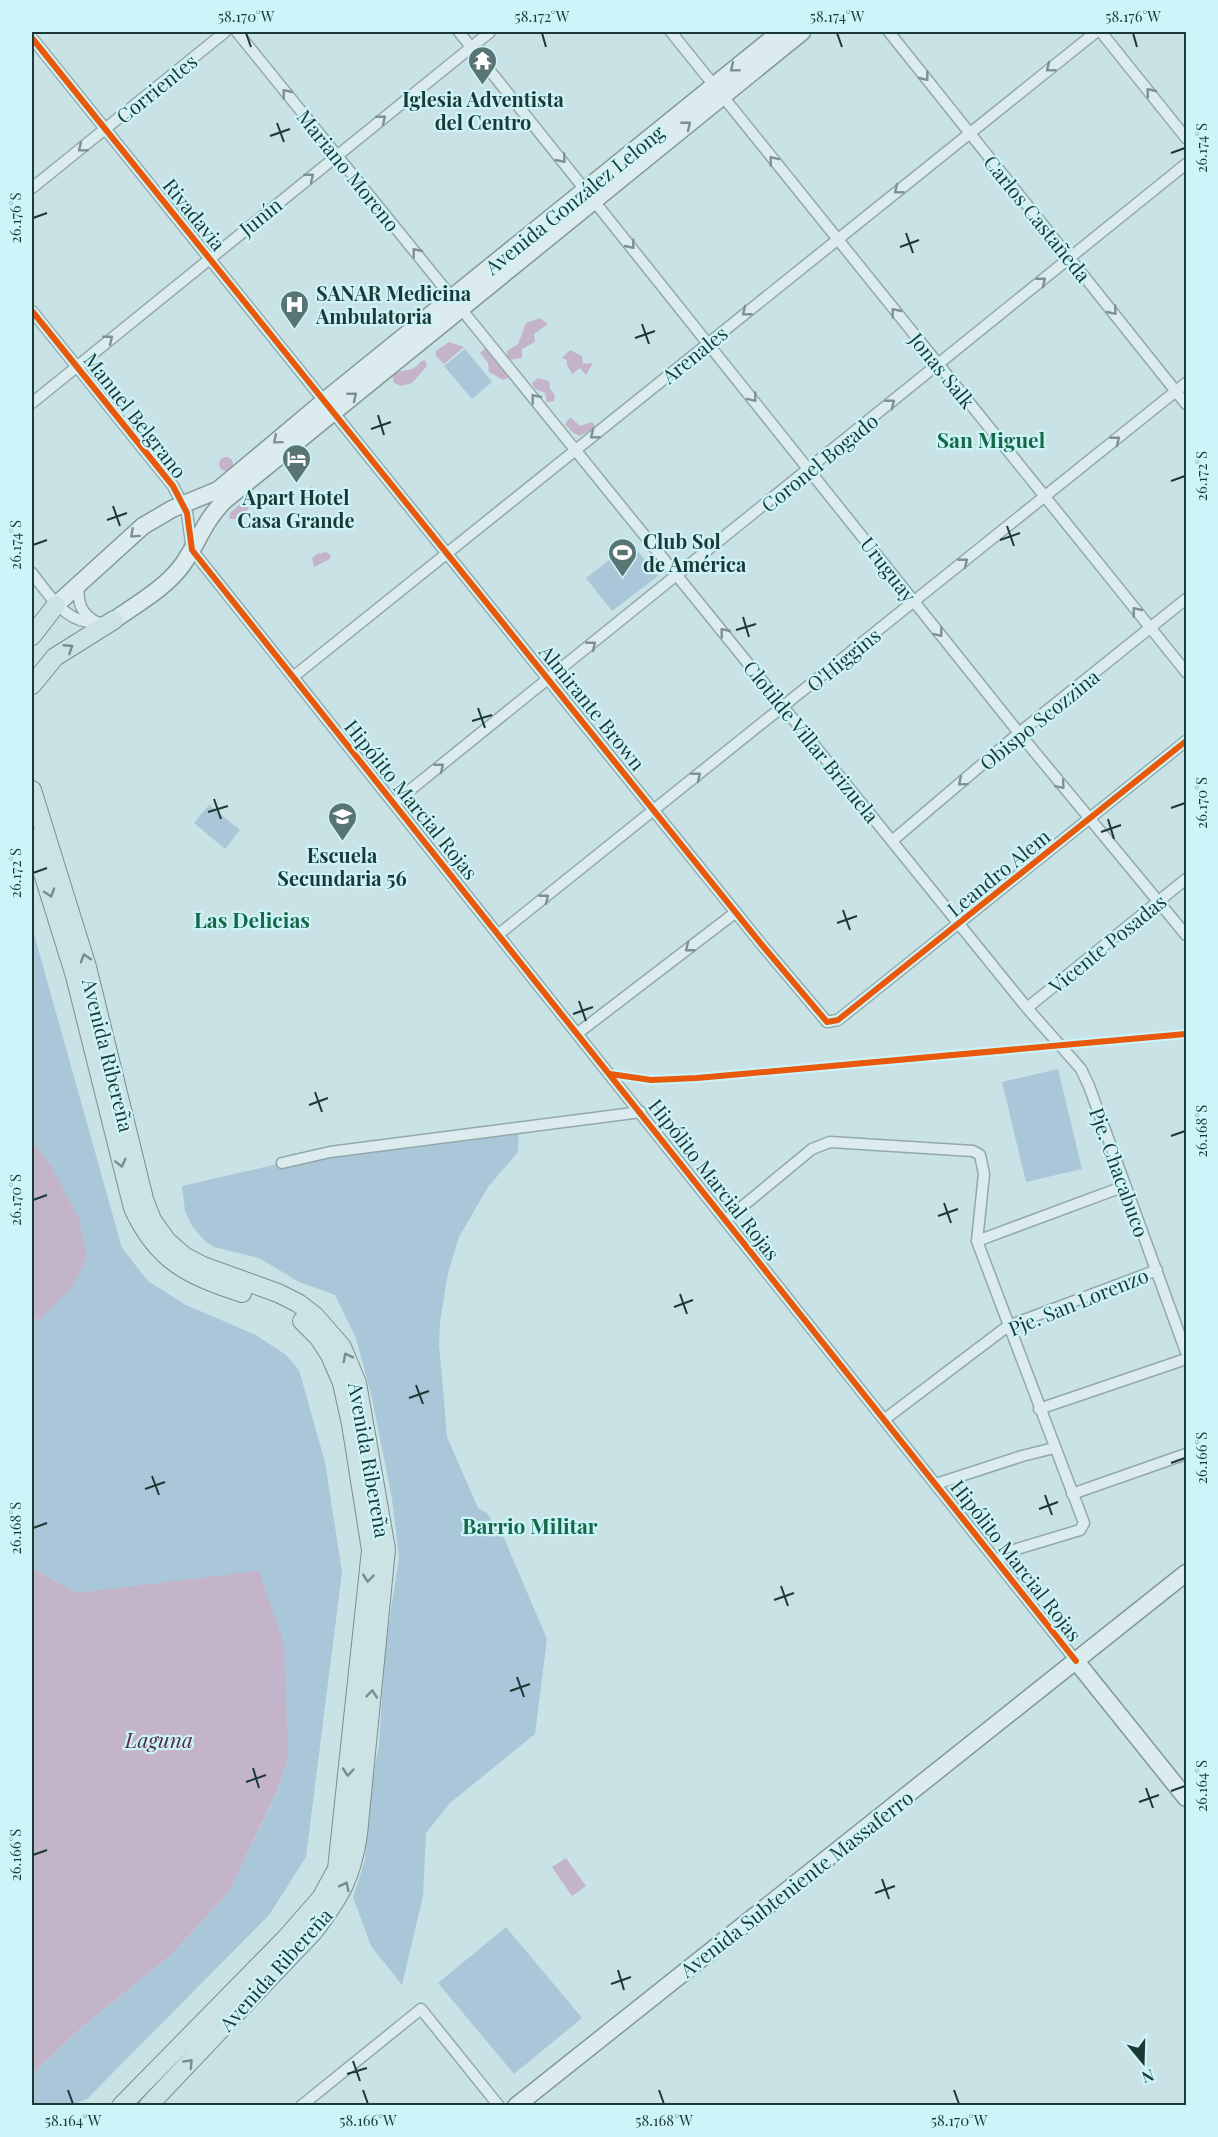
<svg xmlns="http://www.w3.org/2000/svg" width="1218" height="2137" font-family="'Playfair Display',serif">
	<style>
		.green { fill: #aac6d9 }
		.water { fill: #c4b4ca }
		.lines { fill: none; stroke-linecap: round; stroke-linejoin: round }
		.street-casing { stroke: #93a8a9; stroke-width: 13 }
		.secondary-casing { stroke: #839898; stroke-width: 19 }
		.primary-casing { stroke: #7a8e8e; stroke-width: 20 }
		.street { stroke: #dcebed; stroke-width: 10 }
		.secondary { stroke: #dcebed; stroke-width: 16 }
		.primary { stroke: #cce3e5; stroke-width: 18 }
		.cycleway-casing { stroke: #cdf4f8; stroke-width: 10 }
		.cycleway { stroke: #e8590c; stroke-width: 6 }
		.oneway { stroke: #7c9291 }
		.oneway2 { stroke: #748e8d }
		.ticks { fill: none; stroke: #1b3935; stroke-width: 2 }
		.labels { text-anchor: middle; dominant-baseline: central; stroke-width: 4.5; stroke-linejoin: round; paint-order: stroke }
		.street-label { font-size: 20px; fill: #1b3935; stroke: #cdf4f8 }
		.poi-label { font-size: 20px; font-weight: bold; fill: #1b3935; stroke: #cdf4f8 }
		.neighbourhood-label { font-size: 21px; font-weight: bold; fill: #166948; stroke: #cdf4f8 }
		.water-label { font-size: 21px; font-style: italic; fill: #5a2849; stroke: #cdf4f8 }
		.neatline { fill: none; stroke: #1b3935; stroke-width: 2 }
		.ticks-label { font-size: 15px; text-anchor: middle; fill: #1b3935 }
	</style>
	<rect width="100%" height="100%" fill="#c9e2e5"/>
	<path class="green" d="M465,349L492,382L472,399L444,366Z
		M631,543L658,576L612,611L586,578Z
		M209,805L240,830L225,849L194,823Z
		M32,927L122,1248L148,1281L186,1305L256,1335L286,1355L299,1370L325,1462L342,1572L306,1857L269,1915L87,2099L69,2106L32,2105V2074L81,2028L172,1954L229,1892L277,1792L288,1757L285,1716L143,1587L76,1593L32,1568V1320L40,1319L49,1162L32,1142Z
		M1058,1069L1082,1169L1026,1182L1002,1082Z
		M519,1128L518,1152L488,1187L459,1237L448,1273L440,1322L439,1343L447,1437L478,1508L487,1513L504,1538L547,1639L535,1734L450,1803L426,1833L423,1896L402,1985L371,1946L353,1897L365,1860L370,1791L379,1745L385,1649L399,1557L392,1499L372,1398L356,1338L335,1295L299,1282L259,1258L214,1247L205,1241L192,1226L185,1211L182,1186L330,1152Z
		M506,1927L582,2018L514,2074L438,1983Z"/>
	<path class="water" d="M540,318L548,324L534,334L535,342L522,349V358L508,360L507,351L518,344L526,323Z
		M449,342L464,347L444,364L436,356V351Z
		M486,348L500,364L501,369L512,376L503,380L489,372L488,363L480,353Z
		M570,350L582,356L583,364L593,363L586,375L580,368L572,374L567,365V360L562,358Z
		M425,360L427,366L412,383L401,386L394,383L392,375C399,369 404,372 412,369C419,366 418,362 425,360Z
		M538,378L549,381L550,389L555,395L554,401L547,402L545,393L535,389L532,383Z
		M570,417L580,426L592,422L596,427L580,436L572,432L565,424Z
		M219 464a7 7 0 1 1 14 0a7 7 0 1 1-14 0Z
		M312,486L318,495L306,505L301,496Z
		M255,496L258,498L254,504L248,508L246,514L238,519H229L230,513L239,505H245L251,497Z
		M326,552L331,555L330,559L314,567L312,558L317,554Z
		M32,1142L49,1162L79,1219L87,1257L73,1286L40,1319L32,1320Z
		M32,1568L76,1593L259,1571L284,1644L288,1758L277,1791L229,1892L172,1954L81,2028L32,2074Z
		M566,1858L586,1886L572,1896L552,1867Z"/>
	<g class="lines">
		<defs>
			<path id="street" d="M237,32L1027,1008L1081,1069L1089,1086L1186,1352
				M459,32L1019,733L1186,935
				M671,32L1186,672
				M889,32L1186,404
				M1101,32L1186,138
				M32,38L762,945L827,1022L838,1020L1186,741
				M32,188L225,32
				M32,311L173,486L187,513L192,550L1076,1661
				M32,403L490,32
				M32,573C52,599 69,628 105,622
				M79,584C77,603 81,614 98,623
				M293,677L1096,32
				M394,803L1186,164
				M892,841L1019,733L1186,599
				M499,934L1186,383
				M1027,1008L1186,879
				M578,1033L736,912
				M282,1163L330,1152L641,1112
				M726,1220L812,1149L830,1142L973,1151L980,1155L984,1174L977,1241L1084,1523L1080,1530L1017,1549L997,1560
				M977,1241L1125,1186
				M1039,1409L1186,1359
				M885,1419L1008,1326L1157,1270
				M936,1484L1022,1456L1054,1448
				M1072,1494L1186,1454
				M301,2106L421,2009L499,2106"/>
			<path id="secondary" d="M56,605L143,526L172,509L218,490L329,397L780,32
				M114,620C137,604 167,587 183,564C199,541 203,523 224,501L802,32
				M1076,1661L1186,1798
				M516,2106L1186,1573"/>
			<path id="primary" d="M32,636L56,605
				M32,685L55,657L114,620
				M32,790L87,967L144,1199L152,1220L167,1241L184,1256L203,1266L278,1293L298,1303L315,1316L342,1347L357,1383L386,1549L358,1834C352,1877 340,1897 314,1931L148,2106
				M32,838L75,976L133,1208C158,1262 188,1275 242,1293
				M121,2106L286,1938L321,1898L337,1869L371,1550L351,1424L342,1383L330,1355L319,1338L302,1321"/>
		</defs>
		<use href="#street" class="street-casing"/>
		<use href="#secondary" class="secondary-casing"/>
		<use href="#primary" class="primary-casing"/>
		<use href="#street" class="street"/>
		<use href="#secondary" class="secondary"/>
		<use href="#primary" class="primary"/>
		<defs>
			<path id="cycleway" d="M32,38L762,945L827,1022L838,1020L1186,741
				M32,311L173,486L187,513L192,550L1076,1661
				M610,1074L651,1080L697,1078L1186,1034"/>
		</defs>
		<use href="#cycleway" class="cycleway-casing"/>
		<use href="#cycleway" class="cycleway"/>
	</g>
	<defs><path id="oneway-chevron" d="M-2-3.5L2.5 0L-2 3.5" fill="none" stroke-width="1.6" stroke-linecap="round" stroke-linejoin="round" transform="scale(1.5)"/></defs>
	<g class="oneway">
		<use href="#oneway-chevron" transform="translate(734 68) rotate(141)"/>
		<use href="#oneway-chevron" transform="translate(1050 68) rotate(141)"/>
		<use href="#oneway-chevron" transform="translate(925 77) rotate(51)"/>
		<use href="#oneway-chevron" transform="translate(1150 92) rotate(-129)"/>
		<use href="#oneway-chevron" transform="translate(286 93) rotate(-129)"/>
		<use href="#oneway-chevron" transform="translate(382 119) rotate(-39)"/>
		<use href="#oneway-chevron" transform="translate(687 125) rotate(-39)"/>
		<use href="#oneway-chevron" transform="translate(82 148) rotate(141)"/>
		<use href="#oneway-chevron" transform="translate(562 159) rotate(51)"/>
		<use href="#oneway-chevron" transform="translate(773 160) rotate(-128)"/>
		<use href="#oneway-chevron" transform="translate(310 177) rotate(-39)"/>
		<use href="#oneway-chevron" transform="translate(898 190) rotate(141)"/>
		<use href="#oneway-chevron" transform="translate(631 245) rotate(51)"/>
		<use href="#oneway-chevron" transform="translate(416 252) rotate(-129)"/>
		<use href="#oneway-chevron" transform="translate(1042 281) rotate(-39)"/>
		<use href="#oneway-chevron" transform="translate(1113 311) rotate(51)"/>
		<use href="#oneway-chevron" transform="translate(746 312) rotate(141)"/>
		<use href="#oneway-chevron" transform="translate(895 312) rotate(-129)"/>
		<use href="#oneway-chevron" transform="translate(109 339) rotate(-39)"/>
		<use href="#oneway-chevron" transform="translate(353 396) rotate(-39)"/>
		<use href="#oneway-chevron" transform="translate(535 398) rotate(-129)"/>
		<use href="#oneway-chevron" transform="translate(753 398) rotate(52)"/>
		<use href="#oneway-chevron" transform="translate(891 403) rotate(-39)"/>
		<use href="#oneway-chevron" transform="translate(594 435) rotate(141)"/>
		<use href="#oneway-chevron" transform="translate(277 440) rotate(140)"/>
		<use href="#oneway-chevron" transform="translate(1116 440) rotate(-39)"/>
		<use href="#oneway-chevron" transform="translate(134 534) rotate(138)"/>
		<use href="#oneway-chevron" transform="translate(964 562) rotate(-39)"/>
		<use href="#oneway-chevron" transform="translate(1136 611) rotate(-129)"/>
		<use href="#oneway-chevron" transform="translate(724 632) rotate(-129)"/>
		<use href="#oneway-chevron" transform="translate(939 633) rotate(52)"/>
		<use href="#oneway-chevron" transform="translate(592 645) rotate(-39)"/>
		<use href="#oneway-chevron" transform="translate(440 767) rotate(-39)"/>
		<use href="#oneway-chevron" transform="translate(697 776) rotate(-39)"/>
		<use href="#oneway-chevron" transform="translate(962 782) rotate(140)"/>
		<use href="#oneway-chevron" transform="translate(1061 785) rotate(50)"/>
		<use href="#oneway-chevron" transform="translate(545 898) rotate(-38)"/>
		<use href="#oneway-chevron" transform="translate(689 948) rotate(142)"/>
	</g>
	<g class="oneway2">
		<use href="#oneway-chevron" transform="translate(69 648) rotate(-33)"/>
		<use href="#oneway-chevron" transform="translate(50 893) rotate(72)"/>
		<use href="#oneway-chevron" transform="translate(85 958) rotate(-107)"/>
		<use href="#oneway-chevron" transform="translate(121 1163) rotate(76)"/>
		<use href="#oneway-chevron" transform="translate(347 1357) rotate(-117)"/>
		<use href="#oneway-chevron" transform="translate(368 1578) rotate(96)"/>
		<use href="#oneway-chevron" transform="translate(372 1694) rotate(-84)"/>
		<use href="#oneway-chevron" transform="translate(348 1772) rotate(95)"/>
		<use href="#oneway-chevron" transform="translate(345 1886) rotate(-63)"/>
		<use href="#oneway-chevron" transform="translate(189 2063) rotate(-47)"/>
	</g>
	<path class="ticks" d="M246,33L251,47M542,33L546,47M837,33L842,47M1133,33L1137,47M277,123L284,142M270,136L290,129M1171,153L1185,148M33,218L47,213M906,233L913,253M900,247L919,240M642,324L649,344M635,338L655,331M378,415L384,435M371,429L391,422M1171,481L1185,476M113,506L120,526M107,520L127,513M1007,526L1014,546M1000,540L1020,533M33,545L47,540M743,617L749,637M736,630L756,624M478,708L485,728M472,721L492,715M214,799L221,819M1171,808L1185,803M208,812L228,806M1108,819L1114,839M1101,832L1121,825M33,873L47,868M843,910L850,930M837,923L857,916M579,1001L586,1021M573,1014L593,1007M315,1092L322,1112M309,1105L328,1098M1171,1136L1185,1131M33,1200L47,1195M944,1203L951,1223M938,1216L958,1209M680,1294L687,1314M674,1307L693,1300M416,1385L423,1404M409,1398L429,1391M1171,1463L1185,1458M152,1476L159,1495M145,1489L165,1482M1045,1495L1052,1515M1039,1509L1058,1502M33,1528L47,1523M781,1586L788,1606M774,1600L794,1593M517,1677L524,1697M510,1691L530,1684M253,1768L259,1788M246,1782L266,1775M1146,1788L1153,1808M1171,1791L1185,1786M1139,1802L1159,1795M33,1855L47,1850M882,1879L889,1899M875,1893L895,1886M618,1970L624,1990M611,1984L631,1977M353,2061L360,2081M347,2074L367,2068M68,2090L73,2104M363,2090L368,2104M659,2090L664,2104M954,2090L959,2104"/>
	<defs>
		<symbol id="temple-pin" viewBox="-11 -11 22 30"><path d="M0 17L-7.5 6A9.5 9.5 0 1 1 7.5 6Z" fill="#587473" stroke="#cdf4f8"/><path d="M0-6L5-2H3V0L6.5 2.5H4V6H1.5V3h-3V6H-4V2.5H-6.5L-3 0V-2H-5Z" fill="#fff"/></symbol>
		<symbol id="hospital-pin" viewBox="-11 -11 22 30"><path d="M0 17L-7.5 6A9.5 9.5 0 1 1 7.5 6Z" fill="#587473" stroke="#cdf4f8"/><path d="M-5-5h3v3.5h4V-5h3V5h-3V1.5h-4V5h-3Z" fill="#fff"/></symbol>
		<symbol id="hotel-pin" viewBox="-11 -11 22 30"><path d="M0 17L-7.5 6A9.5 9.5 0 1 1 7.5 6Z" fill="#587473" stroke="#cdf4f8"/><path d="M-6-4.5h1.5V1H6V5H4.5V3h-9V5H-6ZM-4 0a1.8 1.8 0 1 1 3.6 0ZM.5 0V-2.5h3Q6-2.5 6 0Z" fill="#fff"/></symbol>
		<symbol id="stadium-pin" viewBox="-11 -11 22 30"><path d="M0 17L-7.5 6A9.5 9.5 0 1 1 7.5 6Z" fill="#587473" stroke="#cdf4f8"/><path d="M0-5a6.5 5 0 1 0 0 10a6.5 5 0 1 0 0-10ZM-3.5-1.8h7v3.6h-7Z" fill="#fff"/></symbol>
		<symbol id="school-pin" viewBox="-11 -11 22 30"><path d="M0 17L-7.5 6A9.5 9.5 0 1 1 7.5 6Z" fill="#587473" stroke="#cdf4f8"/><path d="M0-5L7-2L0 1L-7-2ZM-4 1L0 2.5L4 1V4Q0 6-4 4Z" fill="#fff"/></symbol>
	</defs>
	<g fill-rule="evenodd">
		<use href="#temple-pin" x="466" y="44" width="33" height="45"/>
		<use href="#hospital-pin" x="278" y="288" width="33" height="45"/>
		<use href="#hotel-pin" x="280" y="442" width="33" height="45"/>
		<use href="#stadium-pin" x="606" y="536" width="33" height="45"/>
		<use href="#school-pin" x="326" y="800" width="33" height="45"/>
	</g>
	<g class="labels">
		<g class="street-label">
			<text transform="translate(156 88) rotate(-39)">Corrientes</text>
			<text transform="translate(349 170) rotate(51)">Mariano Moreno</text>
			<text transform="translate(574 199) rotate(-39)">Avenida González Lelong</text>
			<text transform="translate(195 214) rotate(51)">Rivadavia</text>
			<text transform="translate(260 216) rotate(-39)">Junín</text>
			<text transform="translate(1038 218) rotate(51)">Carlos Castañeda</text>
			<text transform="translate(694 354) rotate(-39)">Arenales</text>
			<text transform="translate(943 370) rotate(51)">Jonas Salk</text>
			<text transform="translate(136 415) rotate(52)">Manuel Belgrano</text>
			<text transform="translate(819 462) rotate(-39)">Coronel Bogado</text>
			<text transform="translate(889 569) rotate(52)">Uruguay</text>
			<text transform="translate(843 659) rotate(-39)">O'Higgins</text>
			<text transform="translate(593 707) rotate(51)">Almirante Brown</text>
			<text transform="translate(1039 719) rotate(-39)">Obispo Scozzina</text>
			<text transform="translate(812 741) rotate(51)">Clotilde Villar Brizuela</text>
			<text transform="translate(412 799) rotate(51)">Hipólito Marcial Rojas</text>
			<text transform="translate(998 872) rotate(-39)">Leandro Alem</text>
			<text transform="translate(1107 943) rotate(-39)">Vicente Posadas</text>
			<text transform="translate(109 1055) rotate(76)">Avenida Ribereña</text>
			<text transform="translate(1120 1172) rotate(70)">Pje. Chacabuco</text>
			<text transform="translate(715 1179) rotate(52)">Hipólito Marcial Rojas</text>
			<text transform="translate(1078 1301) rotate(-22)">Pje. San Lorenzo</text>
			<text transform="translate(370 1460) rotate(80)">Avenida Ribereña</text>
			<text transform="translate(1017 1560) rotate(52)">Hipólito Marcial Rojas</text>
			<text transform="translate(796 1883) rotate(-38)">Avenida Subteniente Massaferro</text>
			<text transform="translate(275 1969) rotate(-48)">Avenida Ribereña</text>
		</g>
		<g class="poi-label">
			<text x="483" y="98">Iglesia Adventista<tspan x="483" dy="23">del Centro</tspan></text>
			<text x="316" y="292" text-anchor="start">SANAR Medicina<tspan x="316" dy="23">Ambulatoria</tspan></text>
			<text x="296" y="496">Apart Hotel<tspan x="296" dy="23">Casa Grande</tspan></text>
			<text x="643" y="540" text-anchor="start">Club Sol<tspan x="643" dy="23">de América</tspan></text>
			<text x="342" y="854">Escuela<tspan x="342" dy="23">Secundaria 56</tspan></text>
		</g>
		<g class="neighbourhood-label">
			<text x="991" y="439">San Miguel</text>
			<text x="252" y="919">Las Delicias</text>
			<text x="530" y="1525">Barrio Militar</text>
		</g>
		<g class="water-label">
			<text x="159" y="1739">Laguna</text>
		</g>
	</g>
	<rect width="1218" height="2137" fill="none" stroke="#cdf4f8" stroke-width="66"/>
	<g transform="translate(1143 2062) rotate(161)" stroke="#cdf4f8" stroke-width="4.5" paint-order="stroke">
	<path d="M0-4.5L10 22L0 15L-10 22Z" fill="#1b3935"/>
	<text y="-9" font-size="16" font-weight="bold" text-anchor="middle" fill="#1b3935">N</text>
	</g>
	<rect x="33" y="33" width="1152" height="2071" class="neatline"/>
	<g class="ticks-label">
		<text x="246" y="22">58.170°W</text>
		<text x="542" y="22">58.172°W</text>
		<text x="837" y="22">58.174°W</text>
		<text x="1133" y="22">58.176°W</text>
		<text transform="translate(1202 148) rotate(-90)" y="5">26.174°S</text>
		<text transform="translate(16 218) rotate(-90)" y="5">26.176°S</text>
		<text transform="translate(1202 476) rotate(-90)" y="5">26.172°S</text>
		<text transform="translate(16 545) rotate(-90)" y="5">26.174°S</text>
		<text transform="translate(1202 803) rotate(-90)" y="5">26.170°S</text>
		<text transform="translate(16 873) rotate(-90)" y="5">26.172°S</text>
		<text transform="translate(1202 1131) rotate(-90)" y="5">26.168°S</text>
		<text transform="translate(16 1200) rotate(-90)" y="5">26.170°S</text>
		<text transform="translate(1202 1458) rotate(-90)" y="5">26.166°S</text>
		<text transform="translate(16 1528) rotate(-90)" y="5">26.168°S</text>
		<text transform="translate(1202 1786) rotate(-90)" y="5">26.164°S</text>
		<text transform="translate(16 1855) rotate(-90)" y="5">26.166°S</text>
		<text x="73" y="2126">58.164°W</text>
		<text x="368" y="2126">58.166°W</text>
		<text x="664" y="2126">58.168°W</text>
		<text x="959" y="2126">58.170°W</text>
	</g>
</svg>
